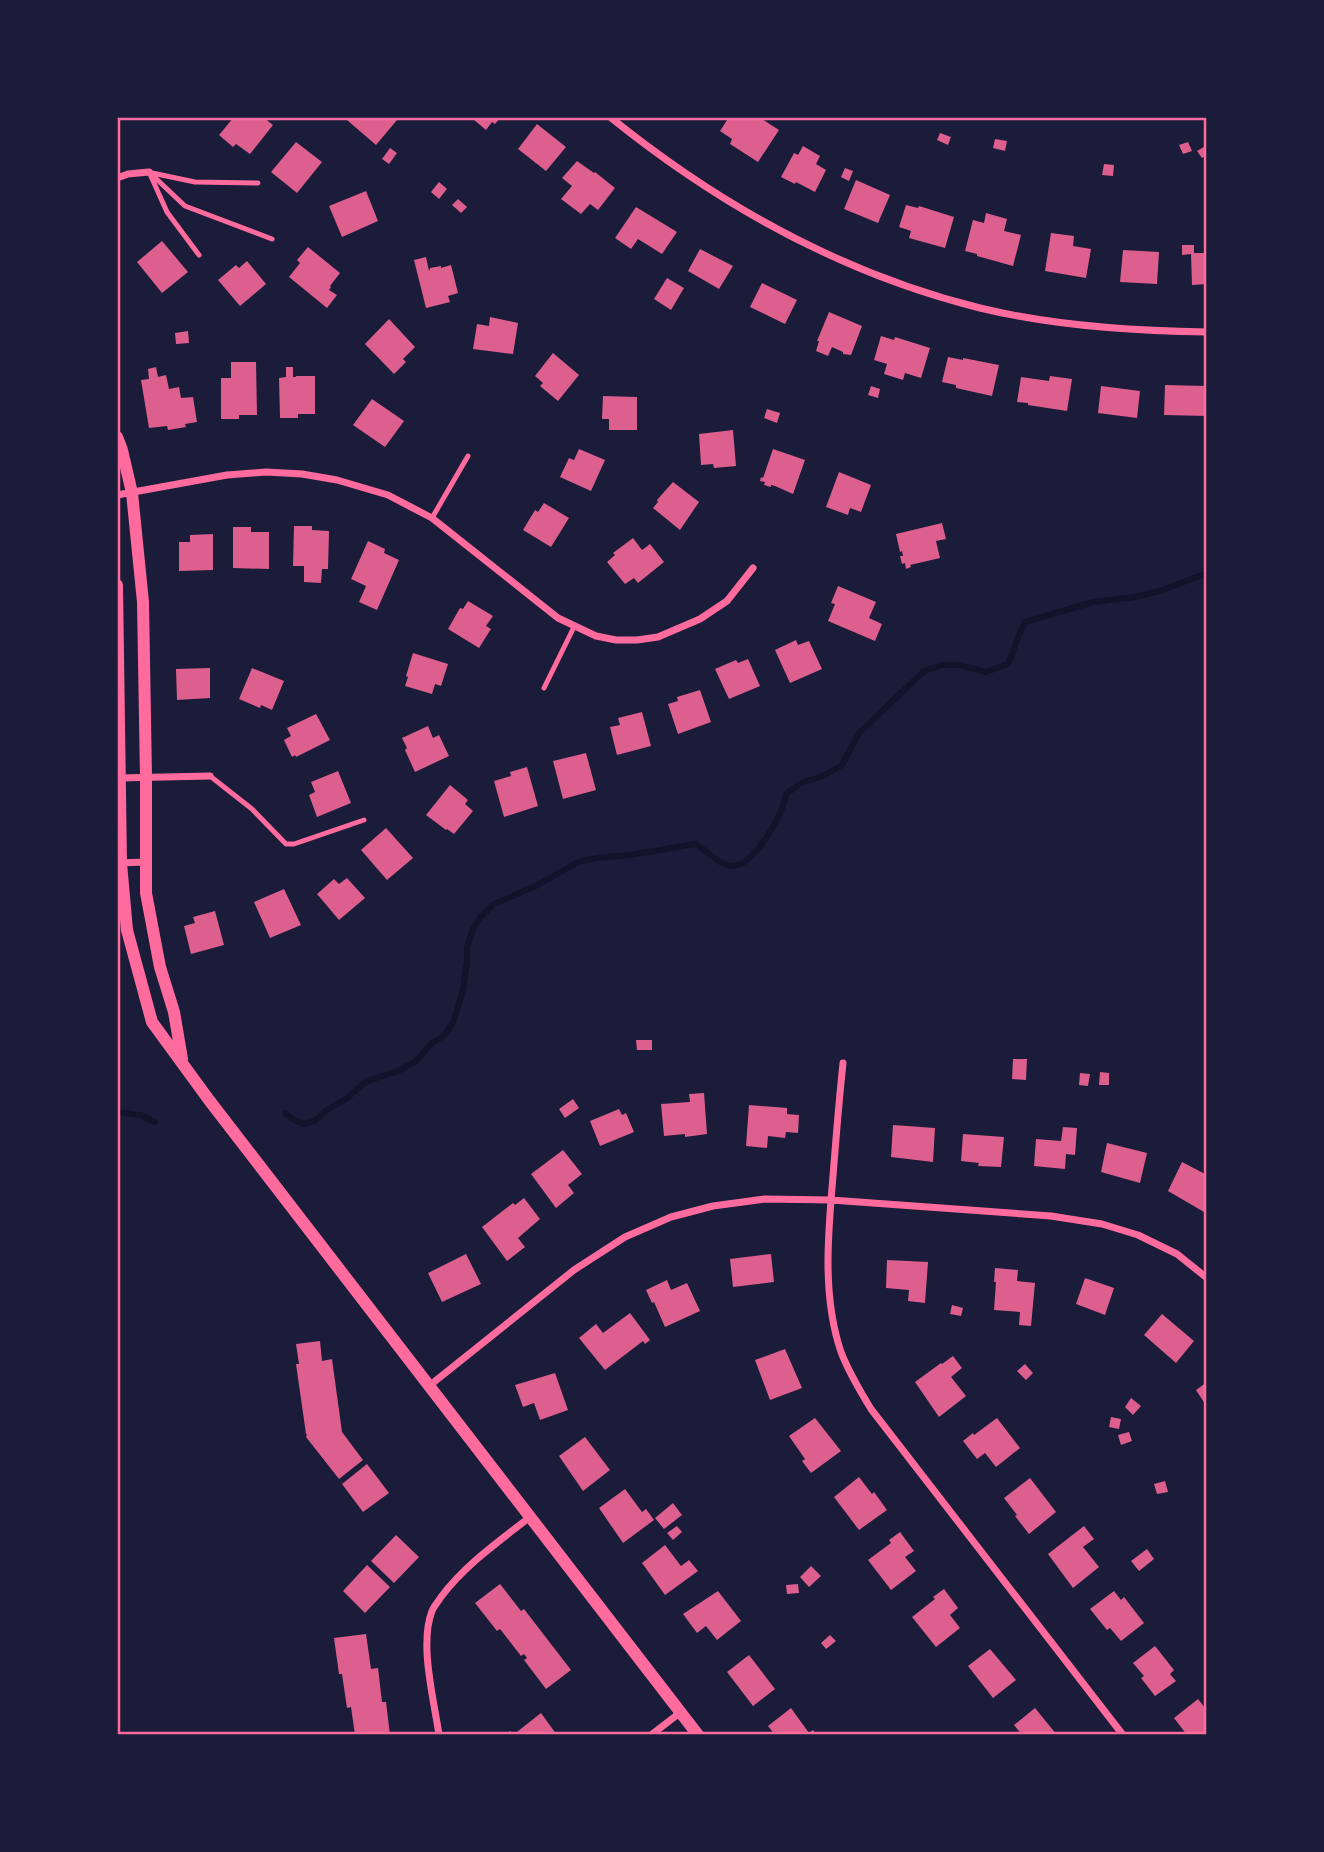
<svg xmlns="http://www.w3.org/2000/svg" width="1324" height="1852" font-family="'Space Grotesk',sans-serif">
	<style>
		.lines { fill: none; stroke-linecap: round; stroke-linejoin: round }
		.stream { stroke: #12122b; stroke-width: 6 }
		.building { fill: #dd5f8e }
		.service { stroke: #ff6b9d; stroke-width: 5 }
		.minor { stroke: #ff6b9d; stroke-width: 7 }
		.tertiary { stroke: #ff6b9d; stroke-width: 12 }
		.neatline { fill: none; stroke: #ff6b9d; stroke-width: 2.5 }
	</style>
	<rect width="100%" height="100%" fill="#1b1b3a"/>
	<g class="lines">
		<path class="stream" d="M117,1112L140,1115L155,1122
			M285,1113L293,1119L303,1124L315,1121L324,1112L347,1098L363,1084L376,1078L396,1072L415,1062L431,1044L445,1035L454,1020L463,990L467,962V947L473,929L480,918L494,904L534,887L578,862L596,858L630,855L695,844C706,850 720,866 733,866C755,865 784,813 786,794L801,783L823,776L842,765L859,733L924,671L942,665H959L986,672L1008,664C1014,650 1018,635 1025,622L1093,602L1135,597L1160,591L1207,573"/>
	</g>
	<path class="building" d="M234,117H263L273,125L250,154L236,144L233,147L219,135Z
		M349,117H393L397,120L376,145L347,120Z
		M474,117H501L495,124L492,122L486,130L473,119Z
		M729,117H759L779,130L758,162L730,144L732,139L720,131Z
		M537,124L566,147L546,171L518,149Z
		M940,133L951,137L948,145L937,140Z
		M995,139L1007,141L1005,151L993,148Z
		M296,142L322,162L297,193L271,172Z
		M1188,142L1192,151L1183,154L1179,145Z
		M1207,145V155L1202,158L1197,151Z
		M803,146L820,156L816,164L826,170L815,192L796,182L795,184L781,177L794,153L798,155Z
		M390,148L397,153L389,164L382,159Z
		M577,161L594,173L595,172L615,188L598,210L590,204L581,214L561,199L572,186L562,178Z
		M1104,164L1114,165L1113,176L1102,175Z
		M845,168L853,171L849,181L841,177Z
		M856,180L890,195L878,223L844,209Z
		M439,182L447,189L439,199L431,192Z
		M366,191L378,221L342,237L329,206Z
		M458,199L467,207L461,213L452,205Z
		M906,205L918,208L919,206L954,217L945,248L909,238L911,231L899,227Z
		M636,207L677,232L662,254L638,239L631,249L615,238Z
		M986,213L1007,219L1004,231L1021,235L1013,266L977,256V254L965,251L973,220L984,223Z
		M1051,233L1074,236L1073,246L1091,249L1086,278L1045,271Z
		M162,241L188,272L162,293L137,262Z
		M1182,245H1194V253H1207V284L1192,285L1191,254L1182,255Z
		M308,247L340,273L330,286L331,287L329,290L337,295L327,308L289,277L300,263L297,260Z
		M700,249L733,266L719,289L688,271Z
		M1123,250L1159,252L1157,284L1120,282Z
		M426,257L429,271L430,268L441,266V268L451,265L458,293L448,296L450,302L426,308L414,260Z
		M247,261L266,284L240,306L218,280L236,265L239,268Z
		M667,278L684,288L671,310L654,299Z
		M762,283L797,300L785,324L750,307Z
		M829,312L862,326L851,355L843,354V352L832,347L828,356L816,351L819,341H817Z
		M490,317L518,323L513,354L473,349L477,324L489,326Z
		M389,319L415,347L403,359L406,362L394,374L365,344Z
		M188,331L189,343L176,344L175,333Z
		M881,336L894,340L895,337L930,348L921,378L905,373L903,380L884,374L887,364L874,360Z
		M553,353L579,375L558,401L540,386L543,383L535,376Z
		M948,357L963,360V358L999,365L992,396L956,388V385L942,382Z
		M231,362H256L257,415H239V419H221V378H231Z
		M156,367L158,377L166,375L169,389L179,387L181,398L193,397L197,422L185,424L186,427L168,430L167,426L149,428L141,380L149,379L148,369Z
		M286,367H293V377H296V376H315V414H298V418H280L279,378L286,377Z
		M1050,376L1072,379L1067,411L1028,405V403L1017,402L1021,377L1049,381Z
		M1165,385L1207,386V416L1164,415Z
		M871,386L880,389L878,398L868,395Z
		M1101,386L1140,391L1137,418L1098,413Z
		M603,396L637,397V430H609V419H602Z
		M372,399L404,421L385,447L353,425Z
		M767,409L780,413L777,423L764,418Z
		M733,430L736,466L714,468L713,464L701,465L699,434Z
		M579,449L605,460L591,491L560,477L569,458L574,460Z
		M773,449L805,460L793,494L775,486L771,485V487L764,485L765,482L760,481L761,477L763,478Z
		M839,472L871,485L861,512L850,508L848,515L826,507Z
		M673,482L699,502L680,530L653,508L658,502L657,500Z
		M544,503L569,518L551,547L523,530L535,510L538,512Z
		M942,523L946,539L936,541L940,558L910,565L911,567L906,569L905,563L902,564L900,556H903L902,551L900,552L896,534Z
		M294,526H312V530L329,531L328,569H322L321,583L304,582V566H293Z
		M233,527H251V532H269V569L233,568Z
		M213,534V570L179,571V542H190V535Z
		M633,538L642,550L650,544L664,562L638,583L634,578L625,584L607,562L615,555L613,553Z
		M368,541L385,549L384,553L399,560L377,610L359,602L366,586L351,579Z
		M838,586L876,602L869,618L882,624L875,641L828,621L835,604L831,603Z
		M468,601L493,616L486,626L491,629L479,648L448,629L460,608L463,609Z
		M796,640L798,645L809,641L822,669L790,683L775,650Z
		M413,653L448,664L441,686L435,684L432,694L405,686L408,677L406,676Z
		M748,659L760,686L729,699L715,669L736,660L738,663Z
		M210,668V698L177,700L176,669Z
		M252,668L284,681L272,710L261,705L260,708L239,699Z
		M700,690L711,722L678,734L668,704L678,701L677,697Z
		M642,712L651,746L617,755L610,727L620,725L618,718Z
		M316,714L330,740L296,757L295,755L292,757L284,740L291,736L287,728Z
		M428,726L433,738L439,735L449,756L415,772L405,750L407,748L402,738Z
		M586,753L596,790L563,799L553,761Z
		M527,767L538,806L504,817L494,781L511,776L510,772Z
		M338,771L351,803L317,817L309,795L315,792L311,782Z
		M450,785L468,800L465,804L473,811L454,834L447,829L446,830L426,815Z
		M386,828L413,858L387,880L361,850Z
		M347,878L365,898L339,920L317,894L334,879L339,884Z
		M284,889L301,925L270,938L254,902Z
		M215,911L224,945L191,954L184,926L195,923L193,917Z
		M636,1040H652V1050H637Z
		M1013,1059H1027L1026,1080L1012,1079Z
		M1100,1072L1109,1073V1085H1099Z
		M1080,1073L1090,1074L1088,1086L1079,1085Z
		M704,1093L707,1134L685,1137V1134L664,1136L661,1104L690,1102L689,1094Z
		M573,1099L579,1108L565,1118L559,1109Z
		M749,1105L787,1108V1114L799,1115L798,1133L786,1132L785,1138L768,1136L767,1148L746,1146Z
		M619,1109L622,1115L626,1113L634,1132L600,1146L590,1121Z
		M893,1125L935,1128L933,1162L891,1157Z
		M1063,1127L1077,1128L1075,1155L1066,1154L1065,1169L1034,1166L1036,1139L1061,1141Z
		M963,1134L1004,1137L1001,1167L978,1166L979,1163L961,1161Z
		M1107,1143L1147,1153L1140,1183L1101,1172Z
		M563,1150L582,1174L568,1185L574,1193L556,1208L531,1174Z
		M1182,1162L1207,1175V1207L1204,1212L1168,1191Z
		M524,1198L540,1219L518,1238L525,1247L507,1261L482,1227L513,1203L515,1205Z
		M466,1254L481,1284L442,1302L428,1273Z
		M771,1254L774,1282L733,1287L730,1259Z
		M887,1260L928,1262L925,1303L908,1301L909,1290L886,1288Z
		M995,1268L1018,1270L1017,1281L1035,1283L1031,1326L1019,1325L1020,1312L994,1310L996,1282H994Z
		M1085,1278L1114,1288L1105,1315L1076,1304Z
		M667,1280L671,1290L687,1283L700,1311L665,1327L654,1302L652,1303L646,1290Z
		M952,1305L963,1308L961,1316L950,1314Z
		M630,1313L650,1340L645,1344L643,1341L605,1370L579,1338L596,1324L603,1333Z
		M1162,1314L1194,1341L1176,1363L1144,1335Z
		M320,1341L322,1361L332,1359L342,1432L363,1460L339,1479L306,1437L307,1434H306L296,1364H299L296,1344Z
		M785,1349L802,1388L770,1400L755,1360Z
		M953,1356L962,1368L951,1377L966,1396L939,1417L915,1382L941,1363L942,1364Z
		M1025,1364L1033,1373L1026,1380L1017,1371Z
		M555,1373L568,1410L540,1420L534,1403L523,1407L515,1385Z
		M1207,1382V1407L1196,1390Z
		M1131,1398L1141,1406L1133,1415L1125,1407Z
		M1111,1417L1121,1419L1119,1429L1109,1427Z
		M815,1418L841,1451L811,1473L802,1461L805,1459L789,1436Z
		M997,1418L1020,1448L996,1467L985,1453L977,1459L963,1441L973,1433L974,1435Z
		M1129,1432L1132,1441L1121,1445L1118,1435Z
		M585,1437L610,1470L583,1491L559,1456Z
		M367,1464L389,1493L363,1512L342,1484Z
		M859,1477L872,1494L874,1492L887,1510L859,1530L834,1497Z
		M1030,1478L1056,1512L1029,1534L1015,1516L1017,1515L1004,1498Z
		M1165,1481L1168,1492L1157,1494L1154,1484Z
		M625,1489L642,1512L646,1509L654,1520L623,1543L599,1508Z
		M673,1503L682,1515L664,1529L655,1518Z
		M677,1526L682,1532L673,1540L667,1533Z
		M1084,1526L1094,1539L1083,1547L1099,1567L1073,1588L1048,1554Z
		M900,1532L914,1551L905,1557L916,1571L891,1590L868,1560L891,1543L889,1540Z
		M396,1535L419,1557L394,1583L371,1561Z
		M665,1545L681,1566L689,1560L698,1571L665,1595L642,1563Z
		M1147,1549L1154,1559L1139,1571L1131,1561Z
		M367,1565L390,1587L365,1613L343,1591Z
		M811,1566L821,1576L809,1587L800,1577Z
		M500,1584L521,1611L524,1609L571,1670L546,1689L524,1660L527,1658L524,1654L521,1656L500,1629L497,1631L475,1603Z
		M798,1584L799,1593L787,1594L786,1585Z
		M944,1589L958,1608L950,1615L960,1628L936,1647L912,1617L935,1599L933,1597Z
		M718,1591L741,1621L717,1640L706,1626L697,1633L683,1614Z
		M1114,1591L1121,1600L1124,1597L1144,1623L1121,1641L1110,1628L1107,1630L1090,1609Z
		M366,1634L371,1669L378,1668L382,1702H386L390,1735H355L351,1707L347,1708L342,1674H339L334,1638Z
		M830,1635L836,1641L826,1649L821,1643Z
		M1155,1646L1174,1670L1170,1674L1176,1681L1155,1696L1141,1678L1144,1676L1133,1663Z
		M990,1649L1016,1680L993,1698L968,1666Z
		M749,1655L775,1689L753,1706L727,1672Z
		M1198,1699L1205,1708L1207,1707V1735H1187L1174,1718Z
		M791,1708L809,1733L813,1730L817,1735H775L768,1726Z
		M1035,1708L1057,1735H1022L1014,1725Z
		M541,1713L557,1735H505L510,1731L513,1735Z"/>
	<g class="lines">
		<path class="service" d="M149,172L185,206L272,239
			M152,173L195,182L258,183
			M150,174L167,212L199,255
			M432,518L468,456
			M544,688L574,627
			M210,776L252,809L286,844H294L364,820"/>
		<path class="minor" d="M610,117C719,205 843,274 980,308C1054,326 1131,331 1207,332
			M117,178L128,174L149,172
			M117,495L227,475L266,472L302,474L337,480L388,495L432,518L558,618L596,636L616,640H637L658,637L700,619L727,601L753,568
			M118,778L210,776
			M118,863L145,862
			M843,1063C839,1101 836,1138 833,1176C828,1234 822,1296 841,1352C849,1373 860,1391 871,1409L1123,1735
			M429,1386L574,1270L625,1237L671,1217L713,1206L765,1199L831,1200L1051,1216L1102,1224L1138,1235L1177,1254L1207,1278
			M439,1735C434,1700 419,1644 432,1611C434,1606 438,1602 441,1597C465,1565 498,1542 530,1517
			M651,1735L681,1712"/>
		<path class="tertiary" d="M117,437L122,450L132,493L143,602L146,777V893L160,967L174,1012L182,1059
			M117,585L121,863L127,930L152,1022L209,1100L698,1735"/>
	</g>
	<rect width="1324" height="1852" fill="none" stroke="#1b1b3a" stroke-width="238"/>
	<rect x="119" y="119" width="1086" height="1614" class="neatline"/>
</svg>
